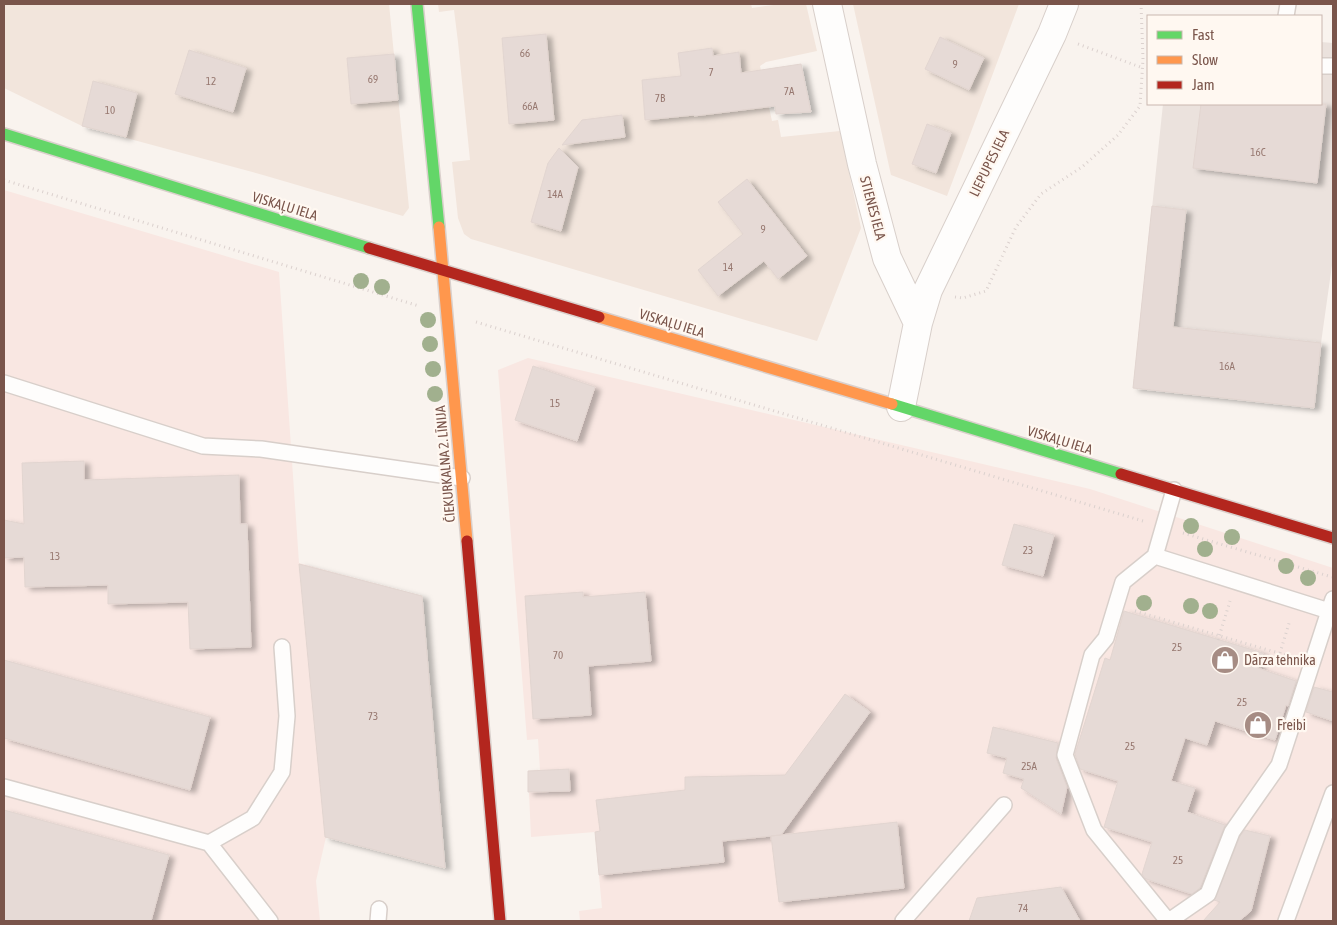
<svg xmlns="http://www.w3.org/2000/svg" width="1337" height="925" font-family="'Asap Condensed',sans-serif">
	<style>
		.residential { fill: #f2e5dc }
		.commercial { fill: #f9e7e2 }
		.industrial { fill: #ebe2dd }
		.building { fill: #e6dad6; stroke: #e2d5d0; filter: url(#shadow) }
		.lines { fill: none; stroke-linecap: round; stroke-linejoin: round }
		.lane-casing { stroke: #d8cfca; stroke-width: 18 }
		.street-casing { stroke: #d8cfca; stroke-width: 30 }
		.fast-casing { stroke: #dad0cc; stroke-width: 14 }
		.slow-casing { stroke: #dad0cc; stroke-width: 14 }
		.jam-casing { stroke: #dad0cc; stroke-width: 14 }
		.path { stroke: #dbd1ce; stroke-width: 3; stroke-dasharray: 1 4; stroke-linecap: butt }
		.lane { stroke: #fefdfc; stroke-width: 15 }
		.street { stroke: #fefdfc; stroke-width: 28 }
		.fast { stroke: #63d668; stroke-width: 11 }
		.slow { stroke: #ff974d; stroke-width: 11 }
		.jam { stroke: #b3261e; stroke-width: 11 }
		.tree { fill: #a1b08e }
		.labels { text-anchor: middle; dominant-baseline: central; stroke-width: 4.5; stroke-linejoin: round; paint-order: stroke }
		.number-label { font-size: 11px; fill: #977870 }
		.street-label { font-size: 14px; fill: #7a554b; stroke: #fff8f1 }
		.poi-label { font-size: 14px; fill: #7a554b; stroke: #fff8f1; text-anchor: start }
	</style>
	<defs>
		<filter id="shadow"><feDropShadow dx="5.5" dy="3" stdDeviation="2.5" flood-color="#0004"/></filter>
	</defs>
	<rect width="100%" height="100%" fill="#f9f3ee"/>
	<path class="residential" d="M4,4H389L409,208L403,216L263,175L82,126L4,88Z
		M438,4H751L752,8L781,4H806L817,51L766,62L760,66L772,121L778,120L781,137L840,131L861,228L817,341L471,239L464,234L458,218L452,162L470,160L458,42L454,10L439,12Z
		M853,4H1019L947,196L891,175Z"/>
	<path class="commercial" d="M4,190L279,272L299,563L422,596L445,868L326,837L316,881L320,921H4Z
		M528,358L1090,489L1333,568V921H580L579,911L602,908L595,832L531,837L528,771L540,770L538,739L527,740L498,370Z"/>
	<path class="industrial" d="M1321,42L1333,43V258L1321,343L1314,408L1133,388L1163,104H1321Z"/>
	<path class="building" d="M546,34L554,120L509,124L502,38Z
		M940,37L984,58L969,90L925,69Z
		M712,48L713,56L739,52L741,73L801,64L811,112L776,114L775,106L694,116V115L645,120L642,80L681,76L678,53Z
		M189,50L246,68L233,112L175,94Z
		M394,54L398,100L351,104L347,58Z
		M93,81L137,93L126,137L82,126Z
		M1201,104H1326L1317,183L1193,168Z
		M622,115L625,137L562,145L582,120Z
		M927,124L951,133L936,173L912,164Z
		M559,148L578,167L561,231L531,222L548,163Z
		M747,179L807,256L778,279L764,261L718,296L698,270L743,234L718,202Z
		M1152,206L1186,210L1173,327L1321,343L1314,408L1133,388Z
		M533,366L595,387L577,441L515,420Z
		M84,461V480L239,475L240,524H247L251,647L190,649L188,602L108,604V585L25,587L24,557L4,558V520L24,524L22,463Z
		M1014,524L1054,535L1043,576L1002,565Z
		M299,564L422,596L445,868L325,837Z
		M583,592V597L645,592L651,661L588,666L591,715L533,719L525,596Z
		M1124,611L1263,653L1258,668L1296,681L1288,706L1286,705L1275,740L1215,721L1207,745L1185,738L1171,781L1195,788L1187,812L1225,825L1200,888L1192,894L1146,879L1142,874L1152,842L1104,827L1118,781L1080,769L1075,754L1105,658L1110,660Z
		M4,660L210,717L190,790L4,738Z
		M1314,687L1333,692V721L1306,712Z
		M845,694L870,712L781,835L722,841L724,862L599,875L595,832L600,831L596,800L685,790V777L785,775Z
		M993,727L1058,743L1056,758L1067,787L1061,814L1021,788L1024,779L1003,773L1007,758L987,753Z
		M569,769L570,791L528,792V771Z
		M4,810L169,855L151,921H4Z
		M897,822L904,888L779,902L771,836Z
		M1245,830L1270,836L1251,911L1239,921H1203L1220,902L1214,900L1240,836Z
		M1061,887L1080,921H969L977,898Z"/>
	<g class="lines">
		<defs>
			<path id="lane" d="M1286,16L1288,4
				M1321,66H1333
				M4,383L203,446L261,449L462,478
				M1174,490L1155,556L1329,611L1333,599
				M1155,556L1123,582L1106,638L1092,655L1065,755L1094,830L1168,921
				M4,787L209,843L270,921
				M209,843L253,818L282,772L287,716L282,647
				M378,921L379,909
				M903,921L1004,805
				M1169,921L1208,894L1232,832L1279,765L1329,611
				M1286,921L1333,793"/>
			<path id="street" d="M827,4L862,164L887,258L918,323L901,407
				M918,323L928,290L1052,34L1064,4"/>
			<path id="fast" d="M417,4L439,227
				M4,134L369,248
				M892,404L1121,474"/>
			<path id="slow" d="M439,227L467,541
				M599,317L892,404"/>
			<path id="jam" d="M369,248L599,317
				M1121,474L1333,538
				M467,541L500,921"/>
		</defs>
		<use href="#lane" class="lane-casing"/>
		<use href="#street" class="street-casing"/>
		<use href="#fast" class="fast-casing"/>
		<use href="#slow" class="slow-casing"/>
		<use href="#jam" class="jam-casing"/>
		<path class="path" d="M1078,44L1143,68
			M4,180L419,306
			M955,297L963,298L986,291L1016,227L1041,194L1082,167L1118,135L1140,106L1143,59L1141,4
			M476,322L1143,521
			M1183,533L1332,577
			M1135,611L1292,657
			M1218,640L1230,601
			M1280,653L1290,620"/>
		<use href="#lane" class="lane"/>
		<use href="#street" class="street"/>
		<use href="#fast" class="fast"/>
		<use href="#slow" class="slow"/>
		<use href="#jam" class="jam"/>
	</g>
	<g class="tree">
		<circle cx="361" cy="281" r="8"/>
		<circle cx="382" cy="287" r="8"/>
		<circle cx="428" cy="320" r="8"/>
		<circle cx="430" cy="344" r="8"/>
		<circle cx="433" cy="369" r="8"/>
		<circle cx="435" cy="394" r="8"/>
		<circle cx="1191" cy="526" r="8"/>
		<circle cx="1232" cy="537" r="8"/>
		<circle cx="1205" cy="549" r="8"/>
		<circle cx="1286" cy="566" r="8"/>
		<circle cx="1308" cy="578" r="8"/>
		<circle cx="1144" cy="603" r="8"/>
		<circle cx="1191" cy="606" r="8"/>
		<circle cx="1210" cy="611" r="8"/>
	</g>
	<defs>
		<symbol id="shop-disc" viewBox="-11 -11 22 22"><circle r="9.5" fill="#a68c84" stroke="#fff8f1"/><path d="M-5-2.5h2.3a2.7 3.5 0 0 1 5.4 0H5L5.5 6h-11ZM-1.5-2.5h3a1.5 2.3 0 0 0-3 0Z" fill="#fff"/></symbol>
	</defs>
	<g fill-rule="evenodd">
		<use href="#shop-disc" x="1209" y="644" width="32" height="32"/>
		<use href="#shop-disc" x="1242" y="709" width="32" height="32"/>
	</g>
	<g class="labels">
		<g class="number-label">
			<text x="525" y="53">66</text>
			<text x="955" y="64">9</text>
			<text x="711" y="72">7</text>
			<text x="373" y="79">69</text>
			<text x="211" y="81">12</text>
			<text x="789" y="91">7A</text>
			<text x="660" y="98">7B</text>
			<text x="530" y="106">66A</text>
			<text x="110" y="110">10</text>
			<text x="1258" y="152">16C</text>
			<text x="555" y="194">14A</text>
			<text x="763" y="229">9</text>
			<text x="728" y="267">14</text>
			<text x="1227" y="366">16A</text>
			<text x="555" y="403">15</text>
			<text x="1028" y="550">23</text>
			<text x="55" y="556">13</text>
			<text x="1177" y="647">25</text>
			<text x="558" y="655">70</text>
			<text x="1242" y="702">25</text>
			<text x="373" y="716">73</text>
			<text x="1130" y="746">25</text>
			<text x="1029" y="766">25A</text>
			<text x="1178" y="860">25</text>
			<text x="1023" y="908">74</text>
		</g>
		<g class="street-label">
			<text transform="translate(989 163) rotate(-64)">LIEPUPES IELA</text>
			<text transform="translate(285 206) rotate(17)">VISKAĻU IELA</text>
			<text transform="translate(873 208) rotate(75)">STIENES IELA</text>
			<text transform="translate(672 323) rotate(17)">VISKAĻU IELA</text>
			<text transform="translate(1060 440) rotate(17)">VISKAĻU IELA</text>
			<text transform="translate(445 464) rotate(-95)">ČIEKURKALNA 2. LĪNIJA</text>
		</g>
		<g class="poi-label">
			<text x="1244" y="660">Dārza tehnika</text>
			<text x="1277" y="725">Freibi</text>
		</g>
	</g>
	<rect width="1337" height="925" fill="none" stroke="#7a554b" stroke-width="10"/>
	<rect x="1147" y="15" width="175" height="90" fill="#fff8f1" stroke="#cab7af"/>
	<rect x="1157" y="31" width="25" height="8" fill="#63d668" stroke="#cab7af"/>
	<text x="1192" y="40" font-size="15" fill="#7a554b">Fast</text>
	<rect x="1157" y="56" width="25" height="8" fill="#ff974d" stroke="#cab7af"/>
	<text x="1192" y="65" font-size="15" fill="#7a554b">Slow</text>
	<rect x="1157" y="81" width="25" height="8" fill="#b3261e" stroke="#cab7af"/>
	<text x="1192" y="90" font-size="15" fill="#7a554b">Jam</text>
</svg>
